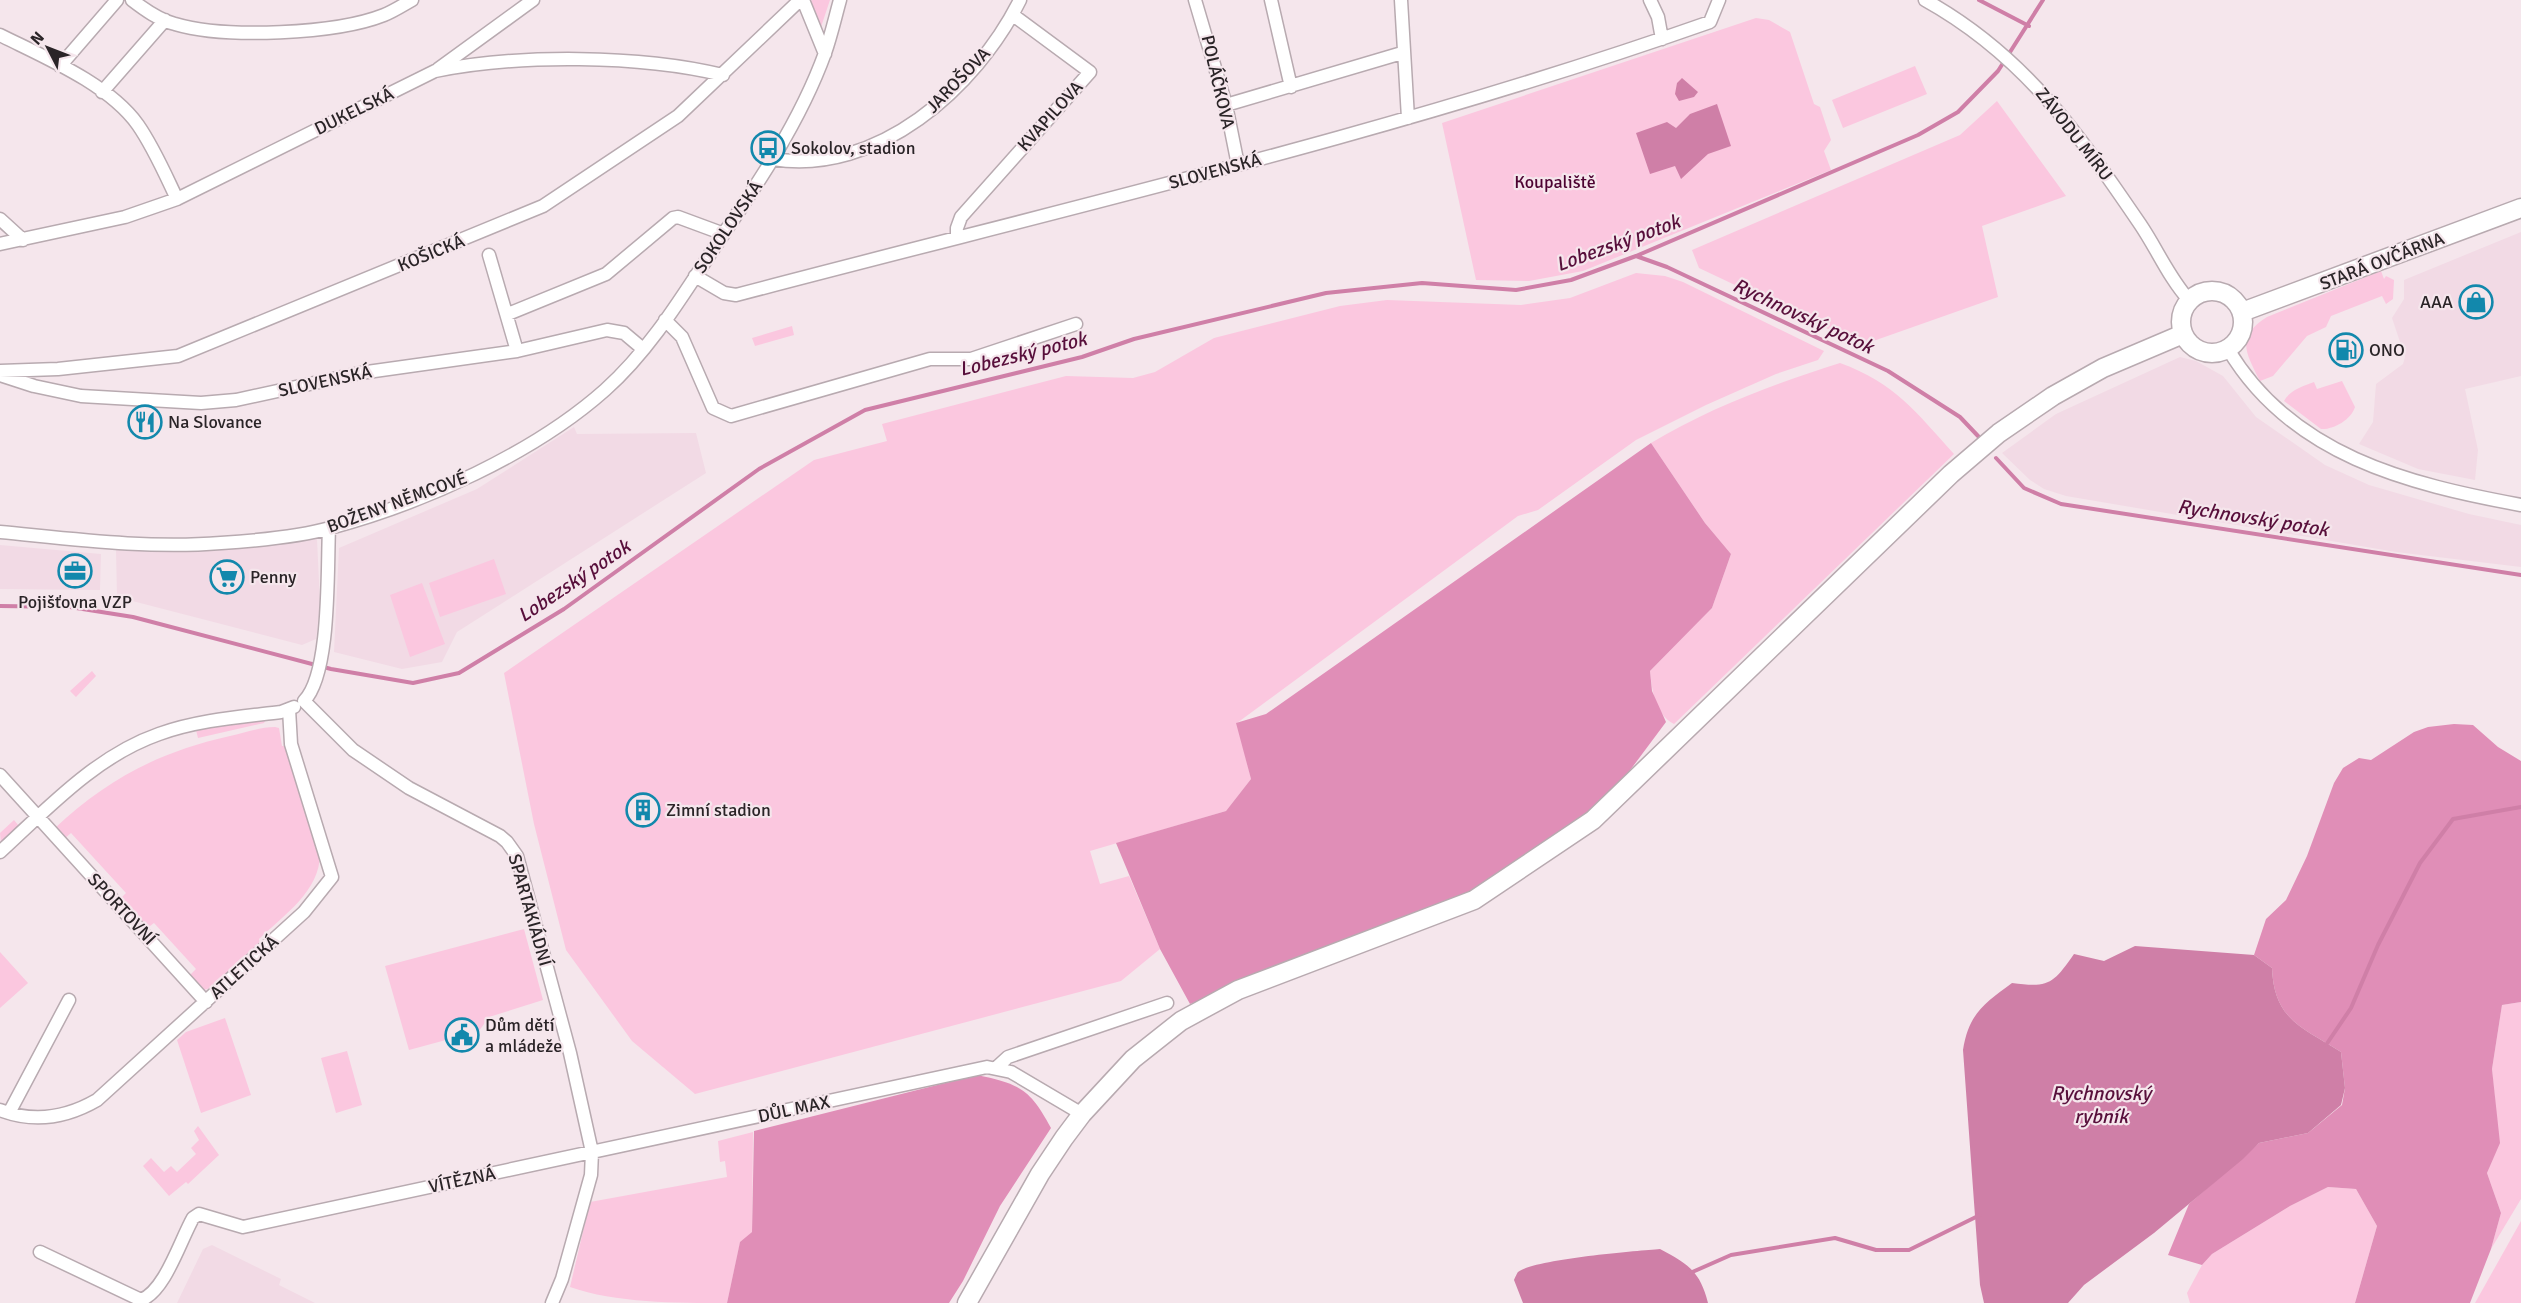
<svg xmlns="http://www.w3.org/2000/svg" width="2521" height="1303" font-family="Signika,sans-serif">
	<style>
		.built { fill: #f2dae5 }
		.green { fill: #fbc7df }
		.forest { fill: #e08eb7 }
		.water { fill: #cf7fa7 }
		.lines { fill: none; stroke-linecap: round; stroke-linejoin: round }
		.stream { stroke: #cf7fa7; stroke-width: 4 }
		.minor-casing { stroke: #b8aab0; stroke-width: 15 }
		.secondary-casing { stroke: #b8aab0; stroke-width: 21 }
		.minor { stroke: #fff; stroke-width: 12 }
		.secondary { stroke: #fff; stroke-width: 18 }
		.labels { text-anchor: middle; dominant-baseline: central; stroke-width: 4.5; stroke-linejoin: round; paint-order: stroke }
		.street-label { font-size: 18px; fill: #2a2427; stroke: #f5e6ec }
		.poi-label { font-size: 18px; fill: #2a2427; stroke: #f5e6ec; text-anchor: start }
		.park-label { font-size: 18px; fill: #4d0332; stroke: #f5e6ec }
		.water-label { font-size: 20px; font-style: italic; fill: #580f3b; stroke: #f5e6ec }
	</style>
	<rect width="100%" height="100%" fill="#f5e6ec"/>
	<path class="built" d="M2521,232V376L2465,389L2478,450L2475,480L2418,469L2359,444L2373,422L2376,384L2403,364L2405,357L2392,318L2404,299V280Z
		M2180,357L2196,361L2223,376L2256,417L2325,465L2369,485L2469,514L2521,525V567L2396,552L2066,496L2044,489L2030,480L2002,453L2056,414Z
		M574,427L577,434L696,433L706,473L457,632L442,662L402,669L334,652L339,548L477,489Z
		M317,539L320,603L317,632L316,639L302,645L117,597L116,550L191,551Z
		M0,545L101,554L100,590L0,589Z
		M212,1245L281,1279L279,1285L315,1303H177L203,1249Z"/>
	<path class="green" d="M812,0H830L821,27L811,1Z
		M1756,18L1769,20L1790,32L1814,104L1820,107L1831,140L1824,151L1831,170L1583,271L1529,281L1476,280L1442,123Z
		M1915,66L1927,94L1843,128L1832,100Z
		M1997,101L2066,196L1982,226L1998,297L1862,345L1699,268L1692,250L1960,135Z
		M2381,271L2384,279L2386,276L2394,280L2393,299L2386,304L2382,296L2331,316L2326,327L2307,336L2273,376L2260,381C2246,353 2235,337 2267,317Z
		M1636,273L1665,276L1683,282L1824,351L1818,360L1776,374L1706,405L1636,440L1538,510L1518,516L1237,723L1251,779L1226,811L1090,851L1100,884L1129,876L1160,949L1121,981L695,1094L632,1041L566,950L534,824L504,673L814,460L887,441L882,424L1066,376L1133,378L1155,372L1214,338L1340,306L1387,300L1521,305L1570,298Z
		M792,326L794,335L755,346L752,338Z
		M1840,363C1895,383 1916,412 1954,454L1674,724C1655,714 1652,690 1650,671L1712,608L1731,554L1705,523L1651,443C1711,407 1774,384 1840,363Z
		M2342,381L2355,407C2351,420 2333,430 2321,429L2284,401C2291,389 2302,387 2314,382L2317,389Z
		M494,559L506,594L440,617L429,583Z
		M422,583L445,644L410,657L390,595Z
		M92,671L96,676L76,697L70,691Z
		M266,719L264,723L198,738L196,730Z
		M275,727L279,728L282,746H287L320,854C320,891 284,915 259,939L260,943L210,988L204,990L189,976L196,969L154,923L146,929L120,899L126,893L71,833L64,839L54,829C107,779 159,752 230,736C245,733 260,727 275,727Z
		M14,820L19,826L1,844L0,833Z
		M524,929L543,1000L489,1017L479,1031L409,1050L385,966Z
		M0,952L28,983L0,1008Z
		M2521,1002V1199L2491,1249L2501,1213L2487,1173L2499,1143L2492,1069L2502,1005Z
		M225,1018L251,1095L201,1113L177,1040L186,1032Z
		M347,1051L362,1105L336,1113L321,1058Z
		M198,1126L219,1155L188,1184L186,1182L169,1196L143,1166L151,1158L164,1172L171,1166L177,1172L196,1154L191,1148L199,1140L194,1131Z
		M753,1132L752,1232L740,1243L727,1303C676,1303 615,1303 570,1287L590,1202L727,1177L725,1161L720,1162L718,1141Z
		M2328,1187L2356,1189L2377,1226L2355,1303H2190L2187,1293L2202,1265L2212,1254L2290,1206Z
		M2521,1221V1303H2475Z"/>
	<path class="forest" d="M1651,443L1705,523L1731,554L1712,608L1650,671L1652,691L1666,722L1593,820L1474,900L1354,946L1190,1004L1160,949L1116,843L1226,811L1251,779L1236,723L1266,714Z
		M2454,724L2473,725L2498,747L2521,761V1002L2502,1005L2492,1069L2500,1143L2487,1173L2501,1213L2491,1249L2470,1303H2355L2377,1226L2356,1189L2328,1187L2290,1206L2212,1254L2202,1265L2168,1255L2189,1204L2259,1143L2308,1133L2342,1105L2345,1088L2341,1052C2302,1027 2274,1020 2272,968L2254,955L2266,919L2286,900L2307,856L2334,783L2343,768L2359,758L2371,760L2414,732L2428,727Z
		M977,1075C1020,1084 1030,1089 1051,1128L1000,1206L963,1281L949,1303H727L740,1242L752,1232L754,1131Z"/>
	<path class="water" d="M1682,78L1698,92L1694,97L1679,101L1675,94L1677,83Z
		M1717,104L1731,146L1708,154L1681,179L1675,166L1650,174L1636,133L1667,122L1676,128L1690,114Z
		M2135,946L2254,955L2272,968C2274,1020 2302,1027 2341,1052L2345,1088L2341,1105L2308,1133L2259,1143L2243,1159L2154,1233L2084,1285L2068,1303H1984L1980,1285L1963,1050C1969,1013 1984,1004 2012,983C2049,988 2053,984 2074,954L2104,961Z
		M1660,1249C1688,1264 1700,1271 1708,1303H1523L1514,1280C1515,1278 1517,1273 1518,1272C1535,1259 1635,1251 1660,1249Z"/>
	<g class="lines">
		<path class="stream" d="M1979,0L2029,26
			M1636,256L1667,267L1888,371L1960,417L1978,436
			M1996,458L2024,488L2061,504L2521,575
			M0,606L70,607L133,617L331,669L413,683L459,673L564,609L759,469L865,410L1082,357L1134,339L1326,293L1422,283L1516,290L1571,280L1636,256L1918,135L1958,112L1998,71L2043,0
			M2326,1045L2351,1008L2378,945L2420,863L2453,819L2521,807
			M1690,1273L1731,1255L1835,1238L1876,1250H1909L1980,1215"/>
		<defs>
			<path id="minor" d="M132,0C145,10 159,20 175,24C225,39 336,34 384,15C394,11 403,5 412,0
				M803,0L825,54
				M1195,0L1226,105L1238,165
				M1271,0L1291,87
				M1401,0L1408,118
				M1650,0L1658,17L1662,39
				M1925,0C2024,55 2078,133 2140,224C2157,249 2169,278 2189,300
				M0,35C44,57 109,84 138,125C154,148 165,174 177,199
				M60,66L117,0
				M438,69L533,0
				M102,92L165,20
				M1226,105L1402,53
				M773,159C877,176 976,88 1020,0
				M0,219L23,240
				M957,237V228L961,217L1090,72L1013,15
				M0,244L125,217L177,199L435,71C519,54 640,55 723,75
				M489,255L517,351
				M695,276L724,293L736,295C1062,209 1392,134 1710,22L1719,0
				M508,314L606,274L673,218L678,217L724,234
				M665,320L682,337L713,408L731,416L930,359H971L1076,324
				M2228,349C2291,455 2407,484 2521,505
				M0,371L58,369L178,356L543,206L678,116L800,0
				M0,375L34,386L81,396L201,403L236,400L360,373L517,351L607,330L624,333L643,349
				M329,529C327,568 331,674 304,701L353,750L409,788L500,836L507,842L517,856L570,1053L592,1152L591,1175L562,1279L552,1303
				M0,532C73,539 148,549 221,543C251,541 302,536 330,528C423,503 533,454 605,390C650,350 683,295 716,245C757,185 800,122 825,53C831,36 835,18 840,0
				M0,775L206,1002
				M0,852C48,808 96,756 159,734C198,720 240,717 281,712L294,707
				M996,1068L1008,1057L1167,1003
				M0,1110C34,1123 66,1118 97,1100L304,912L332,877L291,744L289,709
				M9,1113L69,1000
				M40,1252L141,1300C165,1291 180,1241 193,1218L199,1214L243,1227L987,1067L1011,1072L1082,1114"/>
			<path id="secondary" d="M2181 322a31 31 0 1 1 62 0a31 31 0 1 1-62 0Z
				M2242,312L2521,208
				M967,1303L1040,1174L1064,1138L1082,1114L1133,1059L1181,1021L1238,990L1474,900L1593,820L1951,474L1999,433L2053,396L2103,368L2183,334"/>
		</defs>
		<use href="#minor" class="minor-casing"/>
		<use href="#secondary" class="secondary-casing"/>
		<use href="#minor" class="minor"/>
		<use href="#secondary" class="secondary"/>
	</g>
	<defs>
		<symbol id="bus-ring" viewBox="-11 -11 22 22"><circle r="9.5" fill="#f5e6ec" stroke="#1288ac" stroke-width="1.5"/><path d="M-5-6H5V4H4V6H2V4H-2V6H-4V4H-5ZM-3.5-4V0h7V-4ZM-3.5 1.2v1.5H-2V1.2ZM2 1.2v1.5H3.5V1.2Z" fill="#1288ac"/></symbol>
		<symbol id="shop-ring" viewBox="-11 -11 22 22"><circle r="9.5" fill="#f5e6ec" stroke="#1288ac" stroke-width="1.5"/><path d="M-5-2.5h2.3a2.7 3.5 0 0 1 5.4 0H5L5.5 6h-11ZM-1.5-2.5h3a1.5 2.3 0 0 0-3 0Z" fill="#1288ac"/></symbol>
		<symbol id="fuel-ring" viewBox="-11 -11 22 22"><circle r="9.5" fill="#f5e6ec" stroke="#1288ac" stroke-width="1.5"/><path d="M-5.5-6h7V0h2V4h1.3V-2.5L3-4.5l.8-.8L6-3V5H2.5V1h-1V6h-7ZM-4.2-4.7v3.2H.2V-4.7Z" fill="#1288ac"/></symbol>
		<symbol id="restaurant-ring" viewBox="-11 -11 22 22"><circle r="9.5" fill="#f5e6ec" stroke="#1288ac" stroke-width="1.5"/><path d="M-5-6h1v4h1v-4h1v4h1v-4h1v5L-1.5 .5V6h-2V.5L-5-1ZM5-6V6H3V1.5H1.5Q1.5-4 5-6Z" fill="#1288ac"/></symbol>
		<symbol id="office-ring" viewBox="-11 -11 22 22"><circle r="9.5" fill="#f5e6ec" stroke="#1288ac" stroke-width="1.5"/><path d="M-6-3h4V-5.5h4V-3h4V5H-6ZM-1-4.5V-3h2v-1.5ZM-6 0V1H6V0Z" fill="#1288ac"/></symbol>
		<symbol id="supermarket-ring" viewBox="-11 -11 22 22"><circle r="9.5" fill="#f5e6ec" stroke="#1288ac" stroke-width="1.5"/><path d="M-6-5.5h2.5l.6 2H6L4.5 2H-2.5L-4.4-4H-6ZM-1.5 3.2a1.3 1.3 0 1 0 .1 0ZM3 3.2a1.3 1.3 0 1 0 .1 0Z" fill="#1288ac"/></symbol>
		<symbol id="building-ring" viewBox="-11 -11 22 22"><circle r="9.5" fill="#f5e6ec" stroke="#1288ac" stroke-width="1.5"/><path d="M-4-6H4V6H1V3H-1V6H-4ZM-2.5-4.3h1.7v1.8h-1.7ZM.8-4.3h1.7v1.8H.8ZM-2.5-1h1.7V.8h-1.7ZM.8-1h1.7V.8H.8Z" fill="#1288ac"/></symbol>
		<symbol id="civic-ring" viewBox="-11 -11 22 22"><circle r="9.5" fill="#f5e6ec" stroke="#1288ac" stroke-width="1.5"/><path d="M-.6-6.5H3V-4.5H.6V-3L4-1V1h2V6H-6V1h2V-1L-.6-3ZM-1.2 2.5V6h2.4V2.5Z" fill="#1288ac"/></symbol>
	</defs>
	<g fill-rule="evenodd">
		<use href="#bus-ring" x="749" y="129" width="38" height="38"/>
		<use href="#shop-ring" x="2457" y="283" width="38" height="38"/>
		<use href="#fuel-ring" x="2327" y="331" width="38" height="38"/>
		<use href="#restaurant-ring" x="126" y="403" width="38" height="38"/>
		<use href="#office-ring" x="56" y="552" width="38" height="38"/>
		<use href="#supermarket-ring" x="208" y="558" width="38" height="38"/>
		<use href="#building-ring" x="624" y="791" width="38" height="38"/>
		<use href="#civic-ring" x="443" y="1016" width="38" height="38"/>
	</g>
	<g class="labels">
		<g class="street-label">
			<text transform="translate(958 80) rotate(-46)">JAROŠOVA</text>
			<text transform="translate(1218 82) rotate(77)">POLÁČKOVA</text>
			<text transform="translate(354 111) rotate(-26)">DUKELSKÁ</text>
			<text transform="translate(1050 116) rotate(-48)">KVAPILOVA</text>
			<text transform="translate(2074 134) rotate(52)">ZÁVODU MÍRU</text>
			<text transform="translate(1215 171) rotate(-15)">SLOVENSKÁ</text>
			<text transform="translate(728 227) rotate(-56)">SOKOLOVSKÁ</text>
			<text transform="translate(431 253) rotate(-22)">KOŠICKÁ</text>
			<text transform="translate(2382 261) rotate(-21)">STARÁ OVČÁRNA</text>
			<text transform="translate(325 381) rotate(-12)">SLOVENSKÁ</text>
			<text transform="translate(397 502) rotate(-20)">BOŽENY NĚMCOVÉ</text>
			<text transform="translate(122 909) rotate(47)">SPORTOVNÍ</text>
			<text transform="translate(530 910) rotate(74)">SPARTAKIÁDNÍ</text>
			<text transform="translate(244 967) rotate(-42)">ATLETICKÁ</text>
			<text transform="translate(794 1109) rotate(-12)">DŮL MAX</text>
			<text transform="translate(462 1180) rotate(-12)">VÍTĚZNÁ</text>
		</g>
		<g class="poi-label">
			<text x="791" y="148">Sokolov, stadion</text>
			<text x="2453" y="302" text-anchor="end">AAA</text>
			<text x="2369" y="350">ONO</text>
			<text x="168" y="422">Na Slovance</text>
			<text x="250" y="577">Penny</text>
			<text x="75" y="602" text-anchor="middle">Pojišťovna VZP</text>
			<text x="666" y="810">Zimní stadion</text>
			<text x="485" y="1025">Dům dětí<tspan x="485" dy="21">a mládeže</tspan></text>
		</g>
		<g class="park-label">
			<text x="1555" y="182">Koupaliště</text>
		</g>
		<g class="water-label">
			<text transform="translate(1618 243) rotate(-20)">Lobezský potok</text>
			<text transform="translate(1803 316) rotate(25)">Rychnovský potok</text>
			<text transform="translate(1023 354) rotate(-14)">Lobezský potok</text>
			<text transform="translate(2253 518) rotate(9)">Rychnovský potok</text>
			<text transform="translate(574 581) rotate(-34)">Lobezský potok</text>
			<text x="2101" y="1093">Rychnovský<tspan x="2101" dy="23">rybník</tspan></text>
		</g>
	</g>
	<g transform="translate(48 48) rotate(312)" stroke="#f5e6ec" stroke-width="4.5" paint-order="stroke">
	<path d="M0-4.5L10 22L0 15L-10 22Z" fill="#2a2427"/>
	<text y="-9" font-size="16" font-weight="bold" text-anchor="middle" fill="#2a2427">N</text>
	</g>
</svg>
